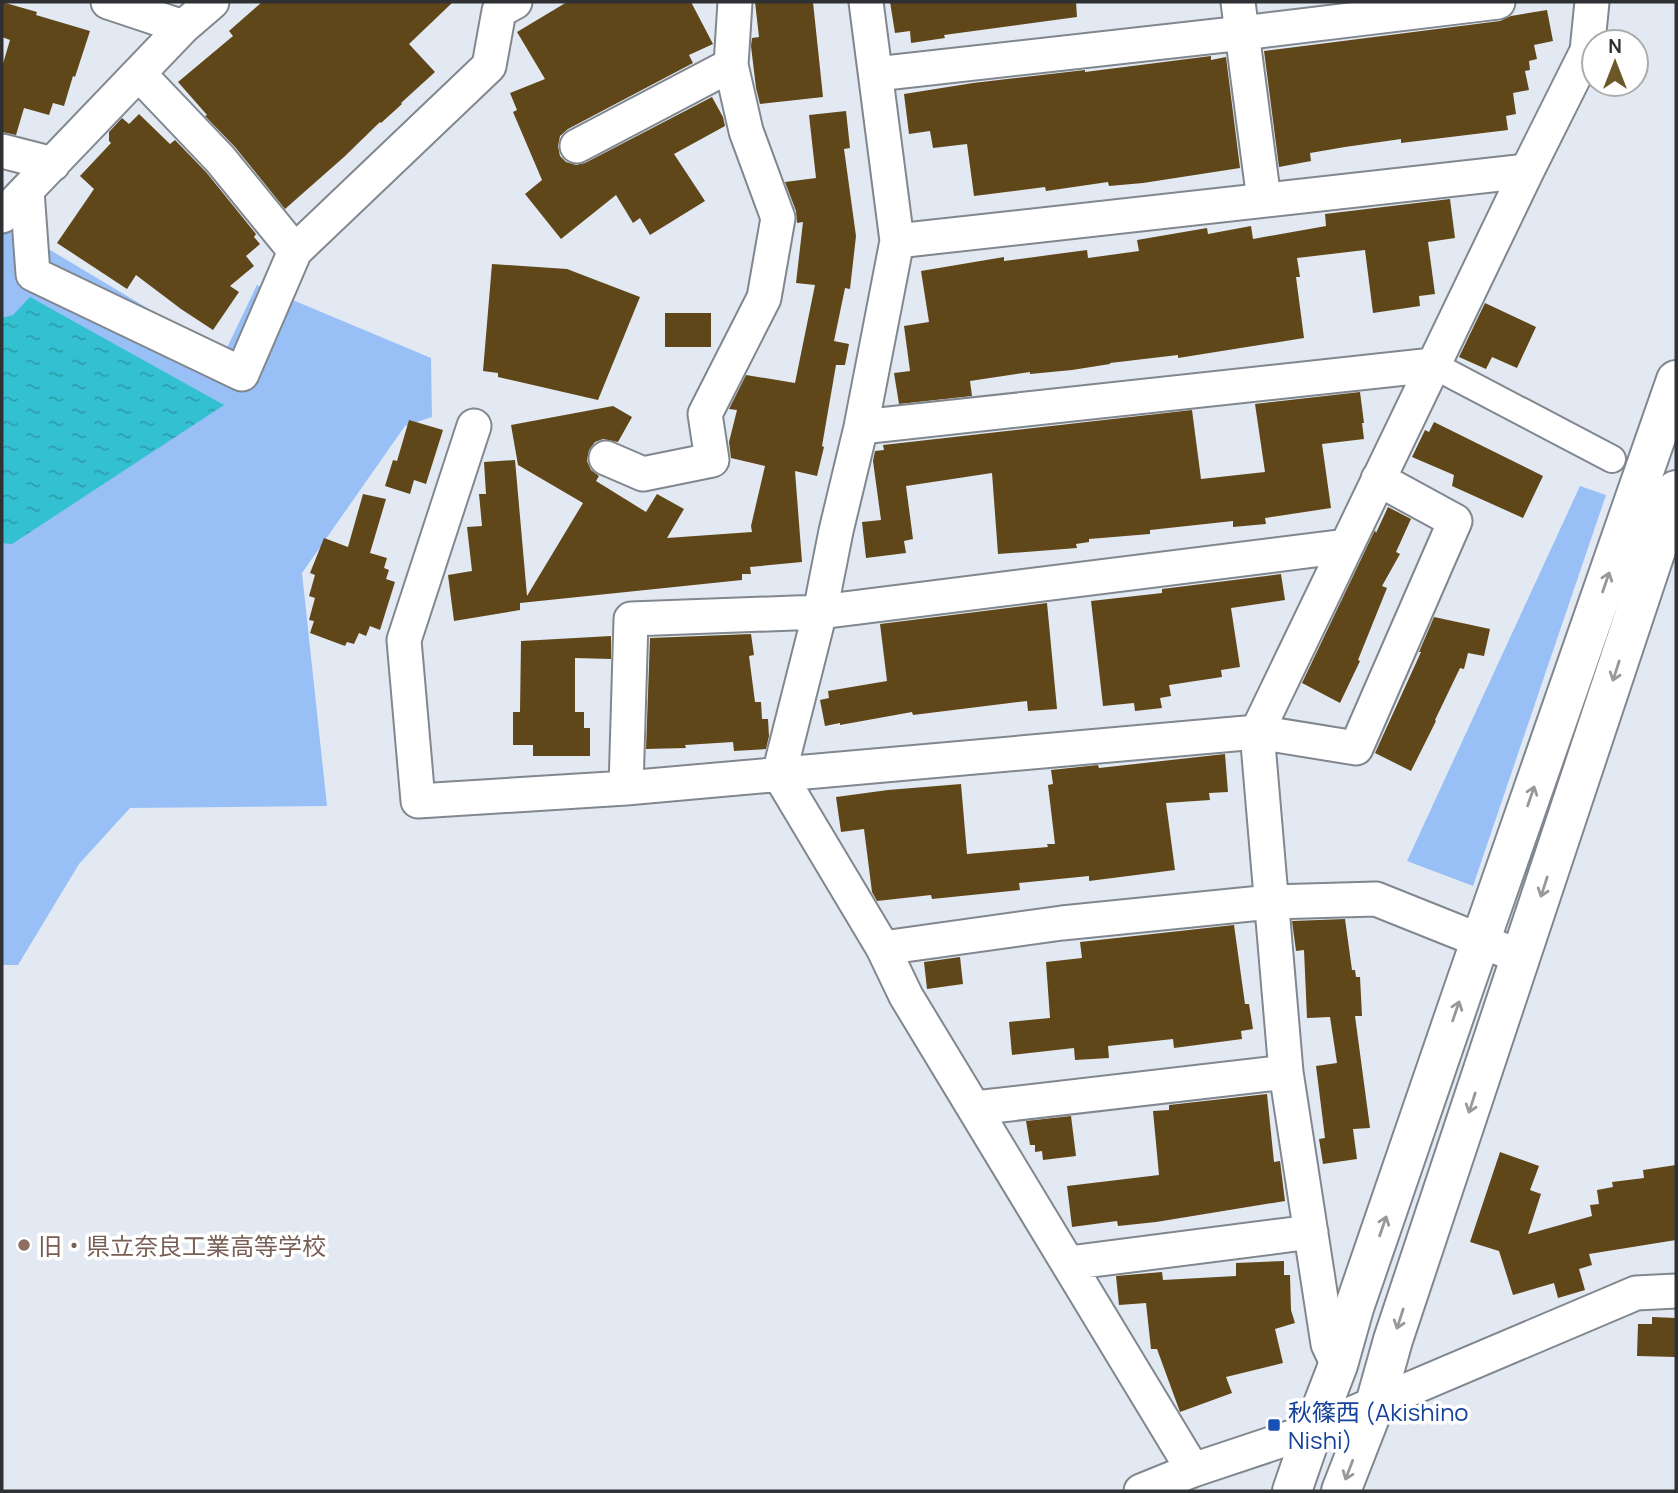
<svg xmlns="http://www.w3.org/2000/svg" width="1678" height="1493" font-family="Manrope,'Noto Sans JP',sans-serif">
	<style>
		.green { fill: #98c0f7 }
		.water { fill: url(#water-ripples) }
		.building { fill: #604719 }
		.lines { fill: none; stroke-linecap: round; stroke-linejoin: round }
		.pedestrian-casing { stroke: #81878f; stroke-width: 30 }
		.minor-casing { stroke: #81878f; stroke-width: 37 }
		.tertiary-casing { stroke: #81878f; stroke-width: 42 }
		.pedestrian { stroke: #fff; stroke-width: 26 }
		.minor { stroke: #fff; stroke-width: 33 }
		.tertiary { stroke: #fff; stroke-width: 38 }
		.oneway { stroke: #96989a }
		.education-dot { fill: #8d6e63; stroke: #fff; stroke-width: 2.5 }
		.transit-dot { fill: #1a4fb4; stroke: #fff; stroke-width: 2.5 }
		.labels { text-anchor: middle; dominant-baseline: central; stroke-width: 7; stroke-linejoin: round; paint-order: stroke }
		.education-label { font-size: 24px; fill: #785e54; stroke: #fff; text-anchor: start }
		.transit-label { font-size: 24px; fill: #164399; stroke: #fff; text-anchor: start }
	</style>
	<defs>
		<pattern id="water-ripples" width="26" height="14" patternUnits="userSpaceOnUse" patternTransform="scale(1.75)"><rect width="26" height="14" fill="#33c1d2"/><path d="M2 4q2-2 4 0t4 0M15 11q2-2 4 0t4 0" fill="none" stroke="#2c9dab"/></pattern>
	</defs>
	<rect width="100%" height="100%" fill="#e3e9f2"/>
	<path class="green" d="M10,226L224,354L257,285L431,358L432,417L405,426L302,573L327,806L130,808L79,864L18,965H2V235Z
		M1580,486L1606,495L1473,886L1407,861Z"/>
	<path class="water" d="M30,297L224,405L12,544L2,543V318L13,315Z"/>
	<path class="building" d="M2,2L37,12L36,15L90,31L75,77L73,76L64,106L53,103L49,115L24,108L16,135L2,132V67L10,40L2,37Z
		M262,2H453L409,44L435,72L401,103L402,104L381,123L380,122L344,157L285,209L235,147L205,116L207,115L178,82L233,36L229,31Z
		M567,2H691L713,44L689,55L693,63L568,129L560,136L558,146L560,156L566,162L576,165L585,163L712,97L723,117L725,126L674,154L705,201L650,235L640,218L633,223L616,195L561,239L525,194L542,180L513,112L517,110L510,93L545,79L517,32Z
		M755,2H813L823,97L760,104L756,88L751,46L752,38L759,37Z
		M890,2H1076L1077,17L944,35L945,38L911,43L910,31L895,33Z
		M1547,10L1553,41L1534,45L1537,59L1529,61L1530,70L1525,71L1529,90L1513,93L1516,114L1506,116L1508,130L1401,143V139L1345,147L1310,153L1311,161L1279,167L1264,51L1500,21L1511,16Z
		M1211,56V60L1226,57L1240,168L1143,183L1109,186L1108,182L1046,191L1045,187L974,196L967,144L933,148L930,131L909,134L904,94L973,83L1085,70V72Z
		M846,111L850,148L844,149L856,236L850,289L845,288L834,341L849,344L845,365H836L822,446L824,447L817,476L795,471L802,562L750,567L751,574H742V580L520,603V610L454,621L448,575L472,571L467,527L482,526L479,494H486L484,462L515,460L527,596L583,503L518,465L511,425L613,406L632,417L618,442L603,439L595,442L589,450L587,461L591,470L599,476L596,481L646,512L657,494L684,509L667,538L752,532L751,526L765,466L731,458L729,442L737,410L729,409L746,375L795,383L815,285L796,283L803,222L797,223L796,211L785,182L816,178L809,115Z
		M139,114L170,144L175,140L206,172L256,234L254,237L260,244L246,256L254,266L230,286L239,292L213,330L181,309L136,275L127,289L57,243L94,189L80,176L111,143L109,141V132L122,118L129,124Z
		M1450,199L1455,238L1428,242L1435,294L1419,296L1420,306L1373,313L1365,250L1297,258L1300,277H1296L1304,338L1178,358V355L1110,363V364L1072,370L1030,374V372L970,381L972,396L899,404L894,373L910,371L904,326L929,322L921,271L1004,257V261L1087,250L1088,258L1139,251L1137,240L1207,228L1208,234L1251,226L1253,239L1326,226L1325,214Z
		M492,264L567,269L640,297L598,400L498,377V373L483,371Z
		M1485,303L1536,327L1517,368L1492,357L1486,369L1459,357Z
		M665,313H711V347H665Z
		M1360,392L1364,423H1362L1364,439L1322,444L1331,508L1265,518L1266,524L1233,527V521L1150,530V534L1089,539V542L1076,544L1077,548L998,554L992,473L906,486L913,539L904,541L906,553L866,558L862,522L881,520L873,461L875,451L884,450L883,445L1192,410L1201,479L1265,472L1255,404Z
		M409,420L443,430L426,484L414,480L410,494L385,486L393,460L397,461Z
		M1434,422L1543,476L1523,518L1452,486L1454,475L1412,457L1425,430L1429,432Z
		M363,494L386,499L370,553L387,558L384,568L389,570L386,579L395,582L380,630L370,626L366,636L359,633L354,644L347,642L345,646L310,633L314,621L309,620L315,598L309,596L315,575L310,573L324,538L348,547Z
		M1388,507L1411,519L1396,552L1400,554L1382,586L1387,588L1358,660L1360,661L1340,703L1302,683L1375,530L1376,533Z
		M1281,574L1285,600L1231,608L1240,667L1221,670L1222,677L1169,685L1171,696L1160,698L1162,708L1135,711L1134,703L1103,706L1091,601L1162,593V589Z
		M1047,603L1057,709L1028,711L1027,701L913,715L912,712L840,725V723L825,726L820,700L829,698L828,691L887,681L880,624Z
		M1434,617L1490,629L1484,656L1468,653L1464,669L1460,668L1435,720L1436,721L1411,771L1375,753L1421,652H1419Z
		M751,634L754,655L749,656L755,702H761L762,719H768L769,736L766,749L734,751L733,742L685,745L686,748L646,749L650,638Z
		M611,636V659L575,658V712H584V728H590V756H533V745H513V712H520L521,641Z
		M1225,754L1228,792L1209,793L1210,800L1166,803L1175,870L1089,881V876L1019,883L1020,890L932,899L931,895L877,901L872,892L864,829L841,832L836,797L888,790L961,784L967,854L1048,847L1047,844H1055L1048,785L1053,784L1051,770L1098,765L1099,768Z
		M1345,919L1352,970H1355L1356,977H1360L1362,1016H1355L1370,1128L1353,1129L1357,1159L1323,1164L1319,1139L1325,1138L1316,1066L1337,1063L1330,1017L1307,1018L1304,950L1296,951L1292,921Z
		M1234,925L1245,1004H1249L1253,1029L1241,1031L1242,1039L1174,1048L1173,1039L1108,1046L1109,1058L1075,1060L1074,1048L1012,1055L1009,1022L1050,1018L1046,962L1082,958L1080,942Z
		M960,957L963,984L927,989L924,962Z
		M1267,1094L1274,1162L1280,1161L1285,1201L1156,1222L1118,1226L1117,1221L1072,1227L1067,1186L1159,1175L1153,1111L1169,1110V1105Z
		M1071,1116L1076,1156L1043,1160L1042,1151L1035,1152V1145H1030L1026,1121Z
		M1500,1152L1539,1166L1530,1190L1541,1194L1528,1234L1592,1216L1590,1205L1599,1204L1597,1190L1613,1187L1612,1182L1644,1178L1643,1170L1676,1165V1240L1589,1254L1592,1265L1579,1269L1585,1290L1558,1298L1554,1283L1513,1295L1499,1251L1470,1242Z
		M1284,1261V1275H1290L1291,1310L1295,1323L1275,1329L1283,1363L1226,1377L1232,1393L1180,1412L1157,1349H1151L1146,1303L1119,1305L1116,1276L1162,1272L1163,1280L1236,1276V1263Z
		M1652,1317L1676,1318V1357L1637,1356L1638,1324H1652Z"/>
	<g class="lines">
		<defs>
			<path id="pedestrian" d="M1433,365L1612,459"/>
			<path id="minor" d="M108,2L183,27
				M866,2L897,241L861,427L836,531L820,612L779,774L883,948L906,996L1193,1470
				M1238,2L1264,200
				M139,74L220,159L295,251
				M876,74L1243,33L1498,2
				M577,146L731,65
				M2,151L53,164
				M27,191L33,274L242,374L295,251L489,66L499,11L515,2
				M2,216L183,27L212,2
				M897,241L1527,171
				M474,426L404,640L418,801L626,788L1257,732L1356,748L1455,521L1378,479
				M861,427L1433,365
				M606,458L643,474L712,460L705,414L764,298L778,218L746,131L731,65L735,2
				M626,788L631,619L820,612L1346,546
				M883,948L1062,923L1271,902L1376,899L1521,957
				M975,1108L1286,1072
				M1069,1263L1311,1232
				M1338,1365L1328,1344L1286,1072L1257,732L1527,171L1587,51L1592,2
				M1141,1491L1193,1470L1313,1430L1636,1293L1676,1291"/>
			<path id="tertiary" d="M1292,1491L1313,1430L1338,1365L1354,1308L1465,985L1676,380
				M1341,1491L1375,1404L1393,1340L1676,490"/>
		</defs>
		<use href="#pedestrian" class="pedestrian-casing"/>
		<use href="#minor" class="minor-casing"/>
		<use href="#tertiary" class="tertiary-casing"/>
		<use href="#pedestrian" class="pedestrian"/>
		<use href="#minor" class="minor"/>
		<use href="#tertiary" class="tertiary"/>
	</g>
	<defs><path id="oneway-shaft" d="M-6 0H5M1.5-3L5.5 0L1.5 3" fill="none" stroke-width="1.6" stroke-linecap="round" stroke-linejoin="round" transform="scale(1.75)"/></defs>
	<g class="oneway">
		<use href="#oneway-shaft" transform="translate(1606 582) rotate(-71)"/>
		<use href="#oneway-shaft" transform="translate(1616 671) rotate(108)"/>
		<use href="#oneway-shaft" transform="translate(1531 796) rotate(-71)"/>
		<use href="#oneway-shaft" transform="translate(1544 887) rotate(108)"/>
		<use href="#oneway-shaft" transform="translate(1456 1011) rotate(-71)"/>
		<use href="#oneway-shaft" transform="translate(1472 1103) rotate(108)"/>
		<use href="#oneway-shaft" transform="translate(1383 1226) rotate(-71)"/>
		<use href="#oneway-shaft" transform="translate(1400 1319) rotate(108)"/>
		<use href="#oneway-shaft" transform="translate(1349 1470) rotate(111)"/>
	</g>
	<circle class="education-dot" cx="24" cy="1245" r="7"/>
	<rect class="transit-dot" x="1267" y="1418" width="14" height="14" rx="3.5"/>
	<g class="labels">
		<g class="education-label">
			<text x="38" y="1245">旧・県立奈良工業高等学校</text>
		</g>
		<g class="transit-label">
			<text x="1288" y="1411">秋篠西 (Akishino<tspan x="1288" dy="28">Nishi)</tspan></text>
		</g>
	</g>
	<rect width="1678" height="1493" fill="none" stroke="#2e3034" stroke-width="7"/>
	<g transform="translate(1615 63)"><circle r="33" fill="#ffffff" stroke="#abacae" stroke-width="2"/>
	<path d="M0-5L12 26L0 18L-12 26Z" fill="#6c5827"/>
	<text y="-10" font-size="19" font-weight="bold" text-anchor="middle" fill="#2e3034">N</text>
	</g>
</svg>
